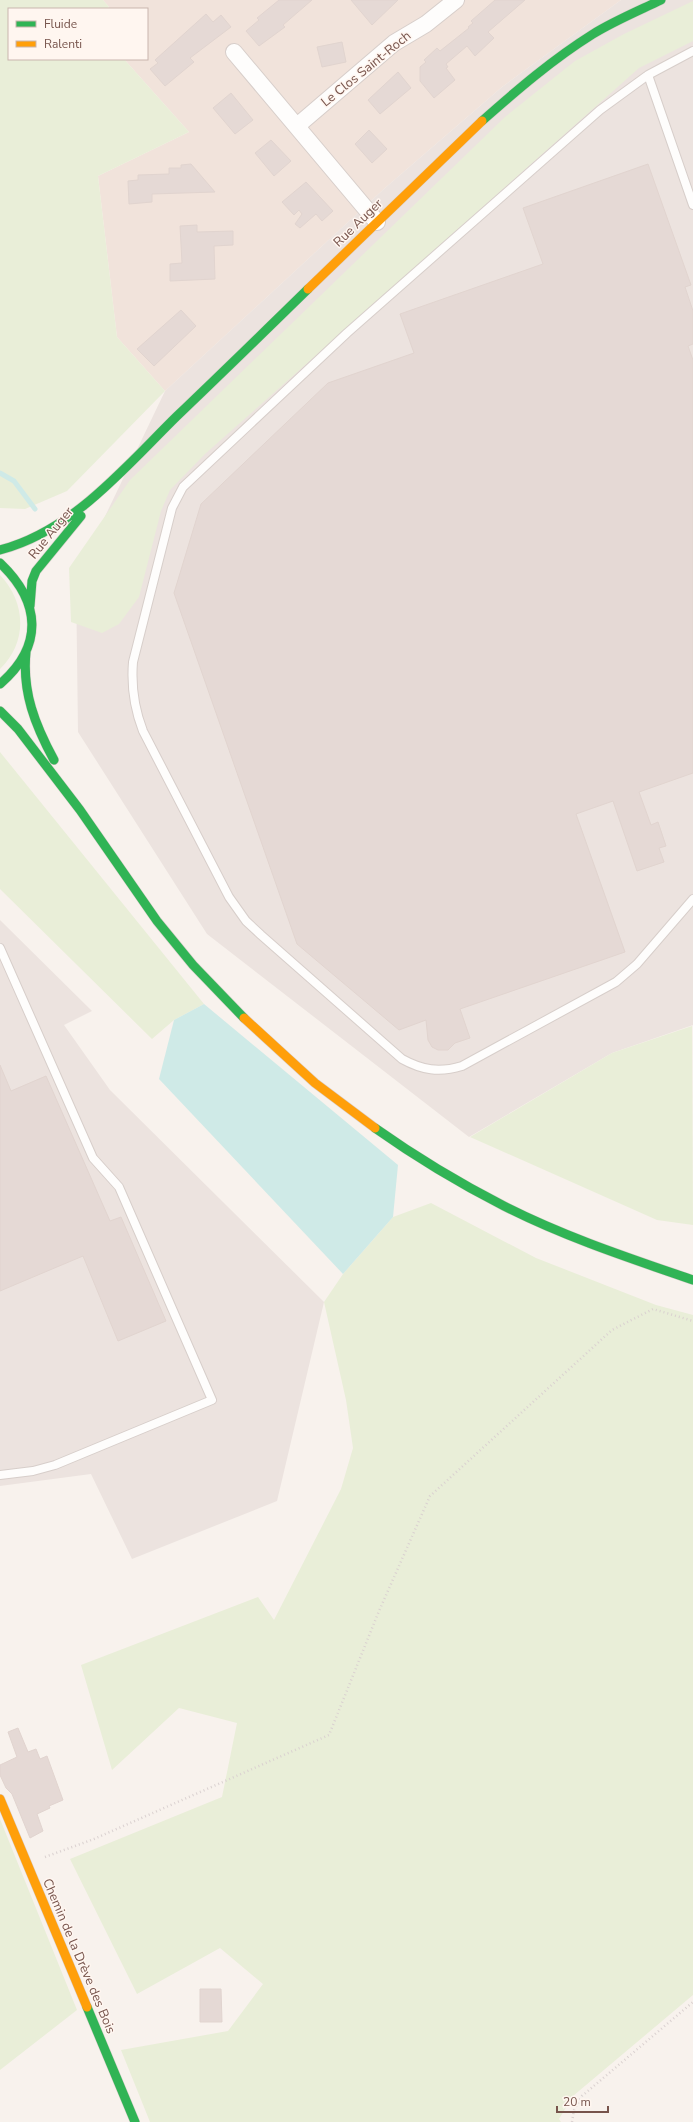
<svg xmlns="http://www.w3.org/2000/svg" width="693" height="2122" font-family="'Nunito Sans',sans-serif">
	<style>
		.residential { fill: #f1e3db }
		.industrial { fill: #ece3df }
		.green { fill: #e9eed8 }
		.water { fill: #cfeae7 }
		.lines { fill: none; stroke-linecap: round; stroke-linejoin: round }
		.stream { stroke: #cfeae7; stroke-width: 5 }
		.building { fill: #e5d9d5; stroke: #e1d4cf }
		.lane-casing { stroke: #d7ceca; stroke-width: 10 }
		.street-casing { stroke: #d7ceca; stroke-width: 18 }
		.fast-casing { stroke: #d9cecb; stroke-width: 10 }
		.slow-casing { stroke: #d9cecb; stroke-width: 10 }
		.path { stroke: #dad1d0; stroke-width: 2.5; stroke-dasharray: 1 3; stroke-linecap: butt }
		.lane { stroke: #fefdfc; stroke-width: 8 }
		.street { stroke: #fefdfc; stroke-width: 16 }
		.fast { stroke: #30b455; stroke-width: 9 }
		.slow { stroke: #ff9f0a; stroke-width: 9 }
		.labels { text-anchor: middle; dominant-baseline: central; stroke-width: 3; stroke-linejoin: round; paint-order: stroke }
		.street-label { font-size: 13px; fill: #77544c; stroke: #fff6f0 }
	</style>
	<rect width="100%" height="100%" fill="#f8f2ed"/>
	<path class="residential" d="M103,0H621L502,87L385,188L165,391L117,337L98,176L189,132L124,59H147V9H106L109,7Z"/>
	<path class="industrial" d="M621,0H693V1025L612,1053L469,1137L207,934L78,732L76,577L165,391L385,188L502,87Z
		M0,920L92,1011L64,1025L110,1090L324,1302L277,1501L132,1559L91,1474L0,1486Z"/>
	<path class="green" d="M0,0H103L109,7L106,9H9V59H124L189,132L98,176L117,337L165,391L67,491L25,509L0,508Z
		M693,1V41L639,68L205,454L170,490L161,511L139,597L119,624L102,633L71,622L69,568L130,480L505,117L575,61L624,34Z
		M0,575C26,602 28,642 0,669Z
		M0,752L204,1004L174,1020L152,1039L0,889Z
		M692,1026L693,1225L657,1220L470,1137L612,1053Z
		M431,1203L536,1258L656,1305L693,1315V1995L573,2096L559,2119L561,2122H150L121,2050L228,2031L263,1984L220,1948L137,1994L70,1859L222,1797L237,1723L179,1708L112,1770L81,1665L258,1597L274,1620L341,1489L353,1448L346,1400L324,1302L343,1274L393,1217Z
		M0,1819L77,2010L0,2070Z"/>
	<path class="water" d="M204,1004L398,1165L393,1217L343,1274L159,1079L174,1020Z"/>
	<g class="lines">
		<path class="stream" d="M0,473L14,481L35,509"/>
	</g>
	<path class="building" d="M279,0H312L283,25L285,27L259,46L246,31L259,20L257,18Z
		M351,0H398L372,25Z
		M495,0H525L488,32L494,38L475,56L467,46L446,64L448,67L446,68L455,80L434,98L420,81V67L426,62L424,60L437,48L440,51L469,28L468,27L473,23L471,21Z
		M206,14L213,22L221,15L231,27L190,58L194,62L165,86L150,69L158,63L155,60Z
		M342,42L346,62L322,67L317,47Z
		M398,72L411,88L380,114L368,100Z
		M231,93L253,120L235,134L213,108Z
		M369,130L387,149L372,163L355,144Z
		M271,140L291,161L274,176L255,153Z
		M191,164L215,192L152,194V202L129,204L128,181L138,180V175L169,174V168H181V165Z
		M648,164L691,285L685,287L693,311V344L688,346L693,360V773L639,792L651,825L658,822L666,846L659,848L664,862L637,871L613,801L576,814L625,952L460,1009L470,1038L455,1043L448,1050H438L432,1047L428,1040L426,1020L399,1030L297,944L174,593L201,504L328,383L414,353L400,314L543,264L523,208Z
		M306,182L333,211L322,221L316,214L300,228L295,224L302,214L299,210L294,215L282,202Z
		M197,225V232L233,231V245L214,246L215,279L170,281V264L182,263L180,226Z
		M181,310L196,326L154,366L137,349Z
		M0,1065L11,1091L46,1076L110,1221L121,1217L166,1321L118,1341L83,1256L0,1291Z
		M18,1728L28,1752L36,1749L40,1759L47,1756L63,1800L49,1806L50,1808L37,1814L43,1831L30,1838L12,1794L6,1788L0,1775V1765L17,1757L8,1732Z
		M200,1989H221L222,2022H200Z"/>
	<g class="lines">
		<defs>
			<path id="lane" d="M693,51L648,75L600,110L347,333L183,487L172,508L133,662C131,687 134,708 143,731L229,897L246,921L261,935L402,1059C422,1070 439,1073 462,1066L616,982L637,964L693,899
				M648,75L693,205
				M0,948L93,1158L119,1187L212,1400L55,1465L33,1471L0,1475"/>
			<path id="street" d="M234,52L377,222
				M297,126L394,43L426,24L456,0"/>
			<path id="fast" d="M482,121C517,90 553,59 593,34C614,21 638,11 661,0
				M0,550C73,531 125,467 177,416C221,374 264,332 308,289
				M0,563C41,602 44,646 0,684
				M30,606L32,581L36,571L81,516
				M26,652C22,692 35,725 54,760
				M0,711L18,729L80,810L157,921L193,965L244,1018
				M375,1128C416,1157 459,1183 504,1206C565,1237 629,1258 693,1280
				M87,2007L135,2122"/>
			<path id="slow" d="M308,289L482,121
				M244,1018L315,1083L375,1128
				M0,1799L87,2007"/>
		</defs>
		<use href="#lane" class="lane-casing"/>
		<use href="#street" class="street-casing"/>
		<use href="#fast" class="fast-casing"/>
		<use href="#slow" class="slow-casing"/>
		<path class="path" d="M45,1857L94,1839L329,1735L379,1611L430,1496L612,1330L653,1309L693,1321
			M572,2122L574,2110L582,2096L693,2002"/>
		<use href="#lane" class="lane"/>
		<use href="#street" class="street"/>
		<use href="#fast" class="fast"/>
		<use href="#slow" class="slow"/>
	</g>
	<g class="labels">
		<g class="street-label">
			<text transform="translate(366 69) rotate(-39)">Le Clos Saint-Roch</text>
			<text transform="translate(358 223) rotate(-44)">Rue Auger</text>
			<text transform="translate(51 533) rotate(-51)">Rue Auger</text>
			<text transform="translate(79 1956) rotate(67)">Chemin de la Drève des Bois</text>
		</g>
	</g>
	<rect x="8" y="8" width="140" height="52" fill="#fff6f0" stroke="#c9b5ae"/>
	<rect x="16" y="21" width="20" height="6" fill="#30b455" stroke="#c9b5ae"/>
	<text x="44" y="28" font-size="12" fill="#77544c">Fluide</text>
	<rect x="16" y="41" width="20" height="6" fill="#ff9f0a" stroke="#c9b5ae"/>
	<text x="44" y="48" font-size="12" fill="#77544c">Ralenti</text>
	<path d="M557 2106v6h51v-6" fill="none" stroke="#77544c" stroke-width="2"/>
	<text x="563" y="2106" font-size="12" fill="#77544c" stroke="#fff6f0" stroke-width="3" paint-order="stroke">20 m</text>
</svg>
